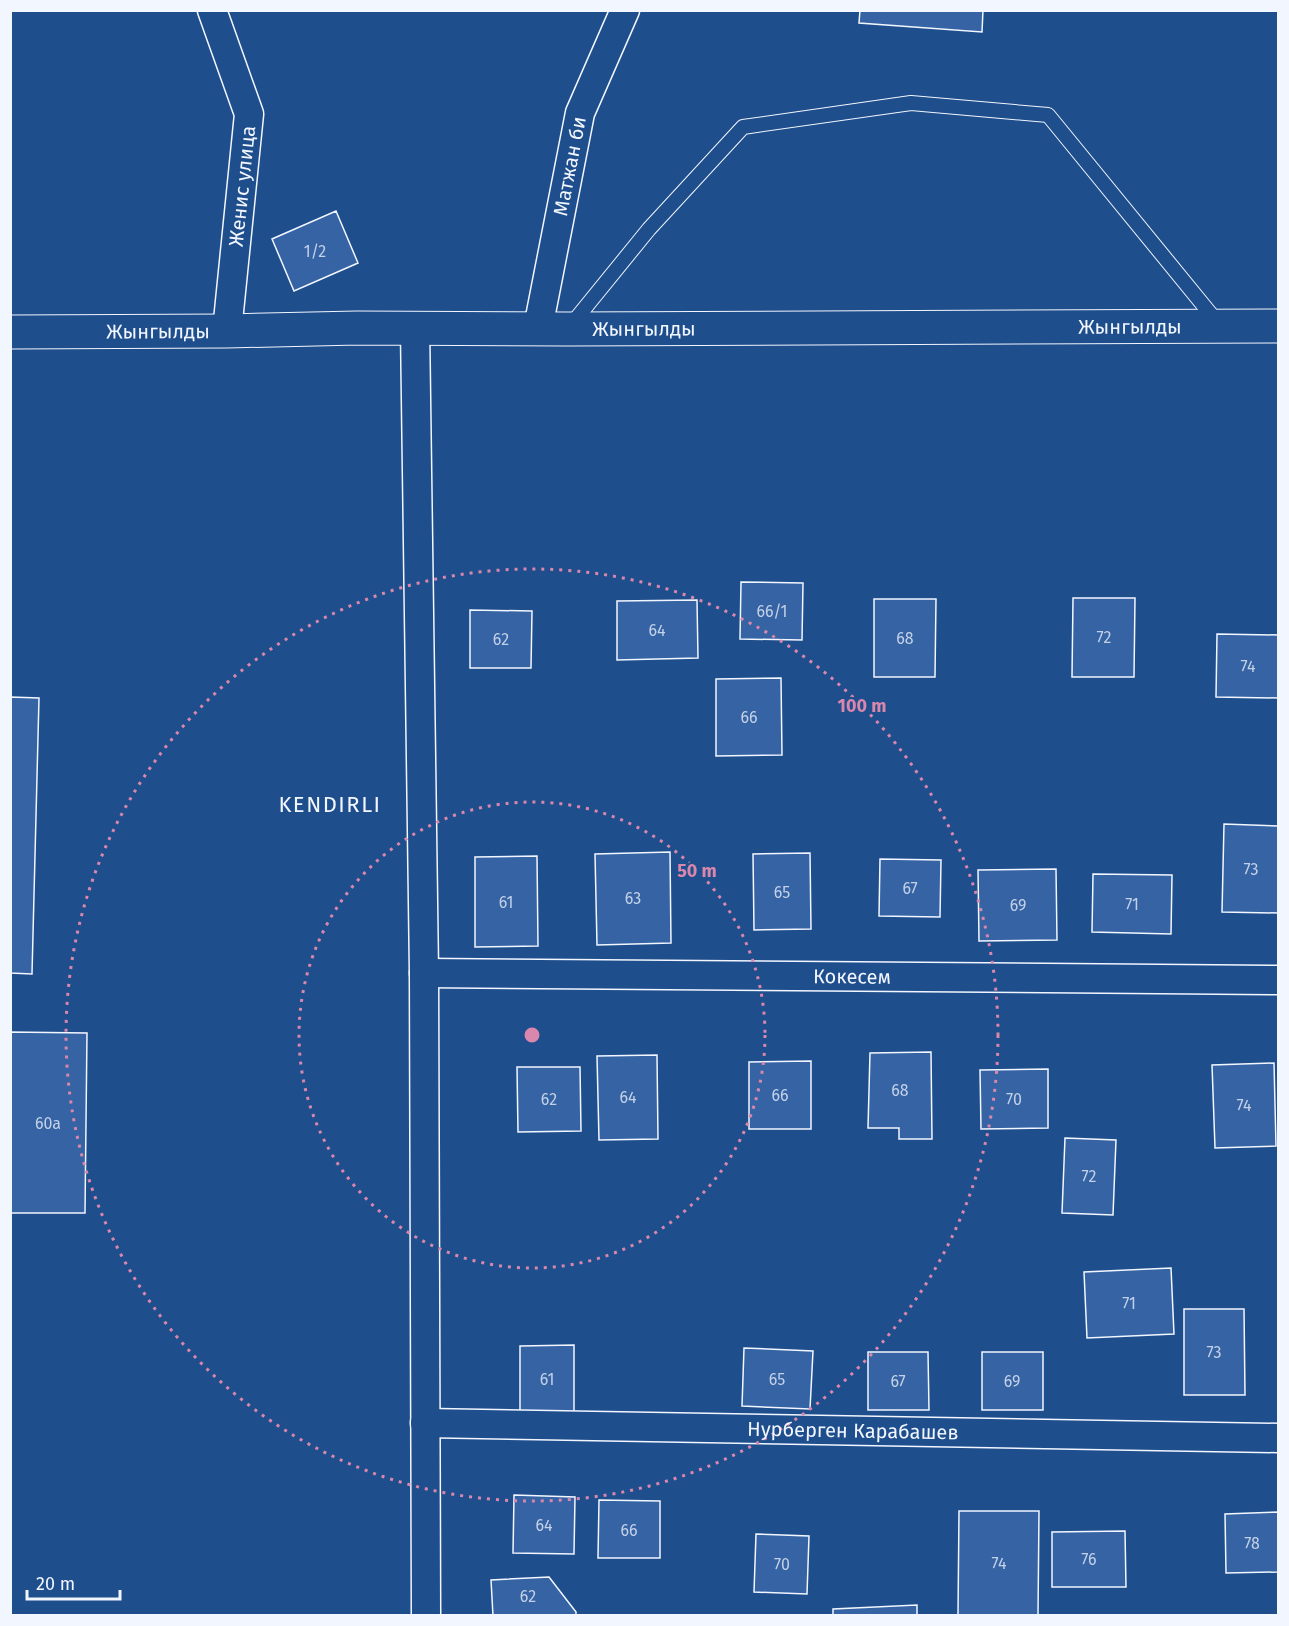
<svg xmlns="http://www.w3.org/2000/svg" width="1289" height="1626" font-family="'Fira Sans',sans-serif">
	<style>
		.building { fill: #3563a3; stroke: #f2f6ff; stroke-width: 1.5 }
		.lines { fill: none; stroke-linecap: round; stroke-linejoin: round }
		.service-casing { stroke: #f2f6ff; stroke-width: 16 }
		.minor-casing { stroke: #f2f6ff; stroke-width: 31 }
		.tertiary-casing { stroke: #f2f6ff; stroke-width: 35 }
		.service { stroke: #1f4e8c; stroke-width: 14 }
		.minor { stroke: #1f4e8c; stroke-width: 28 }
		.tertiary { stroke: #1f4e8c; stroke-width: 33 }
		.ring { fill: none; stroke: #da87ad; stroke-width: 3; stroke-dasharray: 3 6 }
		.labels { text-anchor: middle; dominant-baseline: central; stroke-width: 4.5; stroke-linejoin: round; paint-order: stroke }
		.number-label { font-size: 16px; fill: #c3d1e8 }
		.street-label { font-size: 20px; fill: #f2f6ff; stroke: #1f4e8c }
		.quarter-label { font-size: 22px; letter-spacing: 1.5px; fill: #f2f6ff; stroke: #1f4e8c }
		.centre { fill: #da87ad; stroke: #1f4e8c; stroke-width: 3 }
		.ring-label { font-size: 18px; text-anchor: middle; font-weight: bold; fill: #da87ad; stroke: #1f4e8c; stroke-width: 4.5; stroke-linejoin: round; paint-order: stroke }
	</style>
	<rect width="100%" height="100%" fill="#1f4e8c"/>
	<path class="building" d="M860,10H983L982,32L859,23Z
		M336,211L358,263L294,291L272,239Z
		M741,582L803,583L802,640L740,639Z
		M1073,598H1135L1134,677H1072Z
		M874,599H936L935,677H874Z
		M697,600L698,658L617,660V601Z
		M470,610L532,611L531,668H470Z
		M1217,634L1278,635V698L1216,697Z
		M781,678L782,755L716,756V679Z
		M10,697L39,698L32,974L10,973Z
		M1224,824L1278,826V913L1222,912Z
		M670,852L671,943L597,945L595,854Z
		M810,853L811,929L754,930L753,854Z
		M537,856L538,946L475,947V857Z
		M880,859L941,860L940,917L879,916Z
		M1056,869L1057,940L979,941L978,870Z
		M1093,874L1172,875L1171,934L1092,932Z
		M10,1032L87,1033L85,1213H10Z
		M931,1052L932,1139H899V1128H868L870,1053Z
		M657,1055L658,1139L599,1140L597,1056Z
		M811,1061V1129H749V1062Z
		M1274,1063L1276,1146L1215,1148L1212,1065Z
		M517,1067H580L581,1131L518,1132Z
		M1048,1069V1128L981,1129L980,1070Z
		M1065,1138L1116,1140L1113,1215L1062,1213Z
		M1171,1268L1174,1334L1087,1338L1084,1272Z
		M1184,1309H1244L1245,1395H1184Z
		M574,1345V1412H520V1346Z
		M744,1348L813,1351L810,1409L742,1406Z
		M868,1352H928L929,1410H868Z
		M982,1352H1043V1410H982Z
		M514,1495L575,1497L574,1554L513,1553Z
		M599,1500L660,1501V1558H598Z
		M959,1511H1039L1038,1616H958Z
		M1278,1512V1572L1226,1573L1225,1514Z
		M1125,1531L1126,1587H1052V1532Z
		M756,1534L809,1536L807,1594L754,1592Z
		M549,1577L576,1612V1616H493L491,1580Z
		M917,1605V1616H833V1609Z"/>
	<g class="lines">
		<defs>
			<path id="service" d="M571,325L649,229L743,127L911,103L1048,115L1218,323"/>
			<g id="minor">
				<path d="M212,10L249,114L227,331"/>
				<path d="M415,327L424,973L426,1616"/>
				<path id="s1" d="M538,328L580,113L625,10"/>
				<path id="s2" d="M424,973L1278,980"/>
				<path id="s3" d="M425,1423L1278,1438"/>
			</g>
			<g id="tertiary">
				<path id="s4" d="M10,332L227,331L357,328L568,329L1278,326"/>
			</g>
		</defs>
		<use href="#service" class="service-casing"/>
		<use href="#minor" class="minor-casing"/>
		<use href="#tertiary" class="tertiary-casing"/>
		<use href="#service" class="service"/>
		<use href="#minor" class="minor"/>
		<use href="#tertiary" class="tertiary"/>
	</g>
	<g class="ring">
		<circle cx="532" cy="1035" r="233"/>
		<circle cx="532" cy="1035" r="466"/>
	</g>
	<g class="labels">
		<g class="number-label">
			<text x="315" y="251">1/2</text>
			<text x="772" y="611">66/1</text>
			<text x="657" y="630">64</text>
			<text x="1104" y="637">72</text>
			<text x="905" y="638">68</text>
			<text x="501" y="639">62</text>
			<text x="1248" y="666">74</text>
			<text x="749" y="717">66</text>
			<text x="1251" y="869">73</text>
			<text x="910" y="888">67</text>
			<text x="782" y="892">65</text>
			<text x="633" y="898">63</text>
			<text x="506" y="902">61</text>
			<text x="1132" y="904">71</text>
			<text x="1018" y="905">69</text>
			<text x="900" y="1090">68</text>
			<text x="780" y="1095">66</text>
			<text x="628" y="1097">64</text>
			<text x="549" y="1099">62</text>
			<text x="1014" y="1099">70</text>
			<text x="1244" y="1105">74</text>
			<text x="48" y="1123">60а</text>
			<text x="1089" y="1176">72</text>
			<text x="1129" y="1303">71</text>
			<text x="1214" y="1352">73</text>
			<text x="547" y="1379">61</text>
			<text x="777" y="1379">65</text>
			<text x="898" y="1381">67</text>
			<text x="1012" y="1381">69</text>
			<text x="544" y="1525">64</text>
			<text x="629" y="1530">66</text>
			<text x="1252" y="1543">78</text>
			<text x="1089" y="1559">76</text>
			<text x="999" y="1563">74</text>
			<text x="782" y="1564">70</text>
			<text x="528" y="1596">62</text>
		</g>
		<g class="street-label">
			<text stroke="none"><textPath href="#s1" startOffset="165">Матжан би</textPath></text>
			<text transform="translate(242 186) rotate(-84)">Женис улица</text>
			<text stroke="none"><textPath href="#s4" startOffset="1120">Жынгылды</textPath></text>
			<text stroke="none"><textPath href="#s4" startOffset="634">Жынгылды</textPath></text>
			<text stroke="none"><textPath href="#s4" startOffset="148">Жынгылды</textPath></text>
			<text stroke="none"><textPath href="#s2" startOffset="428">Кокесем</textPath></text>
			<text stroke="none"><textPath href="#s3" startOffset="428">Нурберген Карабашев</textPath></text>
		</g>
		<g class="quarter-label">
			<text x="330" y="804">KENDIRLI</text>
		</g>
	</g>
	<circle cx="532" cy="1035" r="9" class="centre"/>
	<g class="ring-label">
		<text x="862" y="712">100 m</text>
		<text x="697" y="877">50 m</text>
	</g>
	<rect width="1289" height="1626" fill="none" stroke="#f2f6ff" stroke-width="24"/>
	<path d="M27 1590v9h93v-9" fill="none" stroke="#f2f6ff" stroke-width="3"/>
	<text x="36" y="1590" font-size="18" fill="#f2f6ff" stroke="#1f4e8c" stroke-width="4.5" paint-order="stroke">20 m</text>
</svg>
